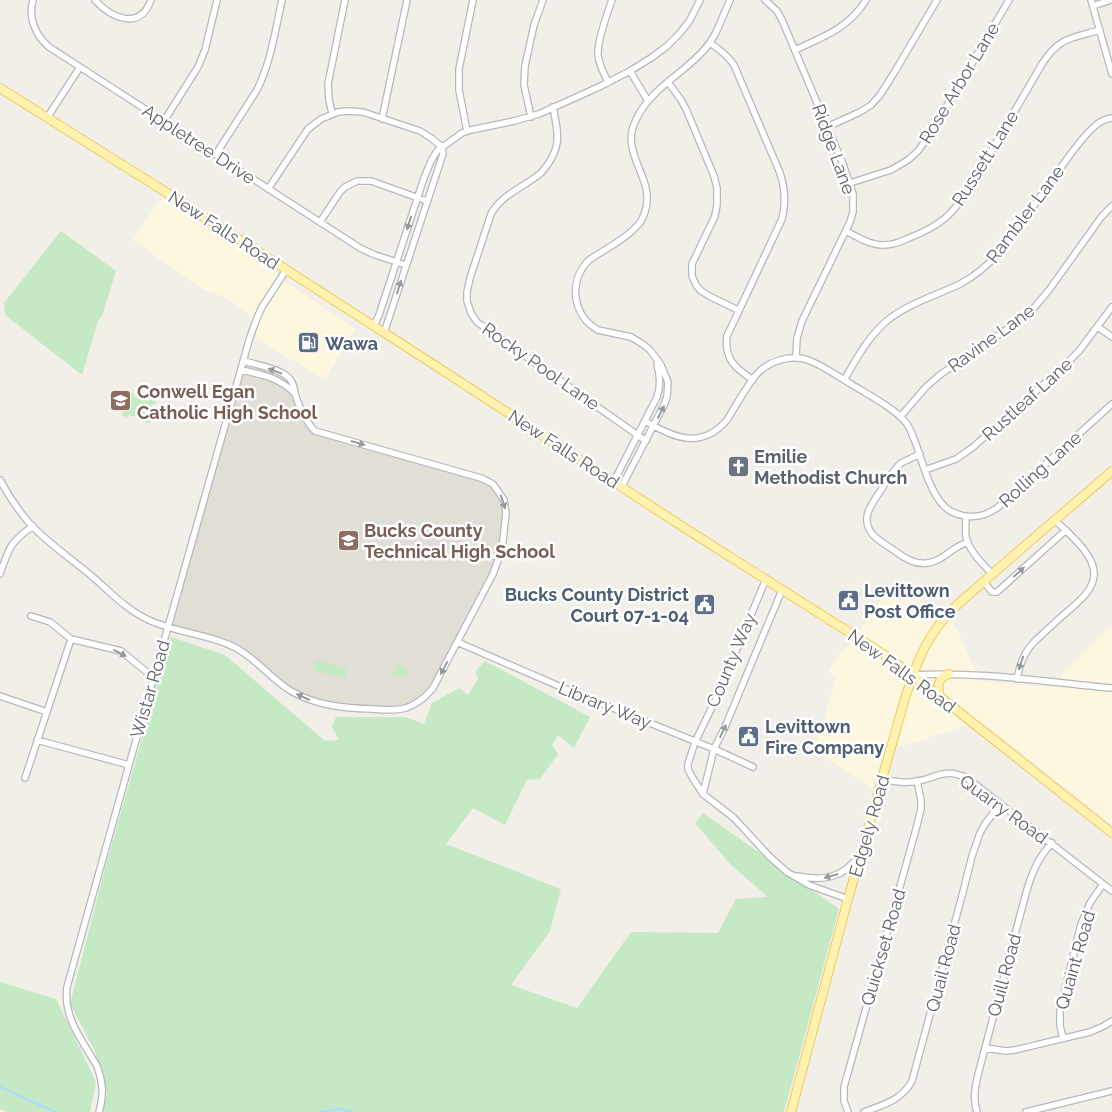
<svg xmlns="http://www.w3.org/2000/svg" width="1112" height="1112" font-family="Raleway,sans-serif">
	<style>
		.commercial { fill: #fef7e0 }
		.education { fill: #e1ded6 }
		.green { fill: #c5e8c5 }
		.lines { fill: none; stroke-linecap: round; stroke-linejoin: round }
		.stream { stroke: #aadaff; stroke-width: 2 }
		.minor-casing { stroke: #b5b8bc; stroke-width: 8 }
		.major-casing { stroke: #f2c960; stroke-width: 10 }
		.minor { stroke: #fff; stroke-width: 5.5 }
		.major { stroke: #fff2af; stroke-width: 8 }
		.oneway { fill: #979a9d }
		.labels { text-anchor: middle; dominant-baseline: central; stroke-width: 5; stroke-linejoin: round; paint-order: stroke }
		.street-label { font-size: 18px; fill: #5f6368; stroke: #fff }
		.service-label { font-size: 18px; font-weight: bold; fill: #4e5e75; stroke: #fff; text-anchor: start }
		.education-label { font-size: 18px; font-weight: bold; fill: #785e54; stroke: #fff; text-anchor: start }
		.worship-label { font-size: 18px; font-weight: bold; fill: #5b616d; stroke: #fff; text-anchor: start }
	</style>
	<rect width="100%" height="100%" fill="#f1efe8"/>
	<path class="commercial" d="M162,197L277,272L278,277L356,329L324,379L257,339L250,314L222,296L204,290L133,240Z
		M888,590L941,610L953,621L980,681L1049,687L1112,624V824L980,721L902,746L886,742L872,789L820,754L816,746L836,677L829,672L836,658L853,640Z"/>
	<path class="education" d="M244,361L284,374L295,389L312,428L493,484L505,505L499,559L433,688L405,708L337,707L292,691L234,647L168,628Z"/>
	<path class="green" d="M61,231L116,271L102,316L98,321L82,375L5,315L4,303Z
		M131,393L134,394V397L149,401L150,399L156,401L155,404H152L148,418L151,420L150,423L143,422L144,419L129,415L128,417L123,416V411L125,412Z
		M171,637L225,655L325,741L339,740L332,727L336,717H405L424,724L432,703L459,688L468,695L478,679L476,671L485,661L590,717L574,748L558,735L552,746L558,754L540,779L527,780L505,825L473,808L446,844L561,889L550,931L511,985L577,1008L631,932L718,933L736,899L768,897L731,865L695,823L703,813L839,909L784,1112H102L107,1094L94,1049L70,1004L105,868Z
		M317,660L347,668L345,679L334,675V676L312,670Z
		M396,664L402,665L408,670L407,675L402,677L393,675Z
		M0,982L56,999L96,1082L90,1112H7L0,1109Z"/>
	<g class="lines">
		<path class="stream" d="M0,1087L55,1112
			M321,1112L341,1109L351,1112"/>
		<defs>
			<path id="minor" d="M33,0C28,17 35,35 49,47L360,248L375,255L406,265
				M95,0C111,18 140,31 151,0
				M765,0L777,11L782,20L843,164L853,194V212L850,222L802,321L797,338L796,358
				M1091,0L1112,74
				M1093,6L1111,0
				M710,43C719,49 728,56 734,65L780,173C785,188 786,203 782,219L727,336C724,359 735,368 753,380
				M795,50C823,37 849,28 866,0
				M630,71L648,101
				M608,82C604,74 599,65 598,55C597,41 607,14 612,0
				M668,82L681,100L686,109L714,176L717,188V205L715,216L692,264V276L696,285L700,290L709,296L738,310
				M553,107C559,136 562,149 541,173C524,187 502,194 491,214L470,278L467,292V301L471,313L477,322L487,329L646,441
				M332,113L329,100L328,84L345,0
				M531,117L524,85L525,66L534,25L543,0
				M47,118L80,67
				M382,119L407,0
				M164,121L198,67L205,50L217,0
				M827,127L860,112L871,105L880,95L894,73L937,0
				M467,131L459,90V69L473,0
				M216,154L257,90C271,62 275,31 282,0
				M850,183L891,170L908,160L918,151L934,128L1009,0
				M268,189L308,129L321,119L338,112L347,111L363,112L420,131L431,138L442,147
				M320,222L340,192L345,187L357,181H371L427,201
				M846,231C857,237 870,245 883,245C892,245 901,242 909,238C942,225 952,215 971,186L1042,64C1059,37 1072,38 1100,30
				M374,326L379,315L424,178L431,161L437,151L462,133L471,130L514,121L539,114L601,86L630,71L651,58L667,46L680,33L690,20L700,0
				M1098,327L1112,337
				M384,333L443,154L442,147
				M241,370C261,374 281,378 295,394
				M844,380C857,358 869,335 889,319C910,303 937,295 960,284C975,276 988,265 999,253C1020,227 1039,198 1059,170C1070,155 1081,138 1095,126C1100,121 1106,119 1112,118
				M900,417L926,387L941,374L1016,323L1033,309L1049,290L1102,216L1112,206
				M645,421C674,438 701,450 727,420C736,405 745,389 756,375C768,361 791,354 808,360C824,366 837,376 851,384C867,394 896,409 907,424C911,430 913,437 916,444C922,462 931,494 944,506C949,512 957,514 964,516C976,518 987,515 997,508L1112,404
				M920,454L901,463L897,467C891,474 886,482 881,490C872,504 859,518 873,535C879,541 888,546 895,551C904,558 915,565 927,563C938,562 945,555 954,549C958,546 963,544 968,542
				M925,470L956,459L972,448L1062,368L1079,351L1112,307
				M0,480C8,495 19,511 30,524C49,544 73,560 94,578C111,593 129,612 151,621C178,633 208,634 234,647C256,658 271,679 291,691C317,706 343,708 372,709C383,710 395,711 406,708C417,704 425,698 433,688L493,574L502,549L506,513L504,500L493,484L481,478L315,431C308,425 297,403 295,393C293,384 293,380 284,374C273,367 257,365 244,361
				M614,481L657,397C661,386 660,375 657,364
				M622,486L664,405L667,397L668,382L661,365L650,350L644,345L631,337L598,330C572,315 568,281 589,260C605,249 625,240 638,225C642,221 643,217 645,212C653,186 636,170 632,146C630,137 632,128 636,120C649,90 683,74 704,50C717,36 722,17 730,0
				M966,516C966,523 965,530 966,537C969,551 983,564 992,574
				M0,574C9,548 10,542 33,526
				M766,579L715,701L695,742L688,764V769L692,777L703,794L734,818L769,856L787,872L809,885L848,899
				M984,582L992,592H997L1066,530
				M31,616L50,622L71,639L121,651L154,678
				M457,642L561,687L714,749L753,767
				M913,675C979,671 1046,682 1112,688
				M1017,679C1020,664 1024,652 1035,641C1044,633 1052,625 1061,617C1077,603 1103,586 1091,561C1084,546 1067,532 1055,520
				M0,696L47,712
				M37,740L129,765
				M25,778L71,639
				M882,779C891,781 901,783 910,782C935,781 940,766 967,778L1112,891
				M703,794L714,749L725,727L782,590
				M796,876C823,881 842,879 859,856
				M1063,1038L1060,1026V1010L1081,924L1090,903L1103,884
				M985,1048L1006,1051L1015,1050L1090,1032L1104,1026L1112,1021
				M99,1112C104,1094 103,1083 97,1066C82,1040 63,1018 67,987L129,765L250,337L257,318L262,307L286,270
				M848,1112L844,1101V1087L916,829L921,809V800L917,781
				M864,1112C883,1105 902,1100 912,1081L963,892L972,856L980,833L985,824L1000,804
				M977,1112C972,1097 976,1082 980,1067L1026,893C1032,873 1037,859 1052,843
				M1026,1112L1112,1091"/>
			<path id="major" d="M0,88L164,191L436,366L680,525L888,657L928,687L969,720L1112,833
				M940,696C937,686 938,677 949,674
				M791,1112L848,899L905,698C913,675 920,652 934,632C947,611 969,595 988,578C1028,542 1071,507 1112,471"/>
		</defs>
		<use href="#minor" class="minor-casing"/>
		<use href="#major" class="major-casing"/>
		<use href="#minor" class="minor"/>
		<use href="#major" class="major"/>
	</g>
	<defs><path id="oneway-solid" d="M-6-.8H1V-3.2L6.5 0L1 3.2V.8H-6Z" transform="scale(1.25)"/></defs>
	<g class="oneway">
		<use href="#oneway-solid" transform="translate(409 223) rotate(108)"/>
		<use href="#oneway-solid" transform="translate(399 287) rotate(-73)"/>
		<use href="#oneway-solid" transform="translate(275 371) rotate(-160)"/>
		<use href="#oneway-solid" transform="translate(661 412) rotate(-63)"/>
		<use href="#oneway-solid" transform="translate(358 443) rotate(16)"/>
		<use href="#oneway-solid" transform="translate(503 502) rotate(72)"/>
		<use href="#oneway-solid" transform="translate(1019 572) rotate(-42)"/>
		<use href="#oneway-solid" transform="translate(120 653) rotate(27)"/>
		<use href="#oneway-solid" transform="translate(1021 663) rotate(108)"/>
		<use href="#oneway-solid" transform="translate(444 668) rotate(118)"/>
		<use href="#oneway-solid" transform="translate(303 697) rotate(-155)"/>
		<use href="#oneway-solid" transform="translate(723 731) rotate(-65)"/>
		<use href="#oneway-solid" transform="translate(831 876) rotate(164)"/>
	</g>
	<defs>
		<symbol id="fuel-square" viewBox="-11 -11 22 22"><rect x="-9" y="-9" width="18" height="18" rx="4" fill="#5c6f8a" stroke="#fff"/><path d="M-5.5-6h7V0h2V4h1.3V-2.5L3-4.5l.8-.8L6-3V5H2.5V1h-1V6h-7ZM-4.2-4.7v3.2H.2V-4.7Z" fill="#fff"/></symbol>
		<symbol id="school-square" viewBox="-11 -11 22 22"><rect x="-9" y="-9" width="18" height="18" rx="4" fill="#8d6e63" stroke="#fff"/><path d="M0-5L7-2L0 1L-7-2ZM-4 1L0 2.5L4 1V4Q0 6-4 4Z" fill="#fff"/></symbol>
		<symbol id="church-square" viewBox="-11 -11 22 22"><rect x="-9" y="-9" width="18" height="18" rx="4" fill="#6b7280" stroke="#fff"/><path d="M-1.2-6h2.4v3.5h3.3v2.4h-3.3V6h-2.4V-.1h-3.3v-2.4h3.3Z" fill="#fff"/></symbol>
		<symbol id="civic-square" viewBox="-11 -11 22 22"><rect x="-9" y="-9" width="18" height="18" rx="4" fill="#5c6f8a" stroke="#fff"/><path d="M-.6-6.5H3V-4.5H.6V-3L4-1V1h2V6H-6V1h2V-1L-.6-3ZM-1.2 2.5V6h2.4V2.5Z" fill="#fff"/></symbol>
	</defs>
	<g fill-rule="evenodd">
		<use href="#fuel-square" x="296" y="330" width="25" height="25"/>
		<use href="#school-square" x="108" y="388" width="25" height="25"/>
		<use href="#church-square" x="726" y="454" width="25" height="25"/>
		<use href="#school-square" x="336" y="528" width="25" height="25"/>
		<use href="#civic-square" x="836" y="588" width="25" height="25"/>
		<use href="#civic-square" x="692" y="592" width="25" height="25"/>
		<use href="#civic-square" x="736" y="724" width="25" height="25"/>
	</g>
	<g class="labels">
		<g class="street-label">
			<text transform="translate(959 83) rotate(-59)">Rose Arbor Lane</text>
			<text transform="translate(199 144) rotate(33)">Appletree Drive</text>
			<text transform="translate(834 149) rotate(70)">Ridge Lane</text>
			<text transform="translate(985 158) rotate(-58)">Russett Lane</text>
			<text transform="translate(1025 214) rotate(-53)">Rambler Lane</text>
			<text transform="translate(224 230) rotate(33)">New Falls Road</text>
			<text transform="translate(991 338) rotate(-36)">Ravine Lane</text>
			<text transform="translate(541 366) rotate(35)">Rocky Pool Lane</text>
			<text transform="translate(1027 399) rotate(-42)">Rustleaf Lane</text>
			<text transform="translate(564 449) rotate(33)">New Falls Road</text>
			<text transform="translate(1040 469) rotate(-42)">Rolling Lane</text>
			<text transform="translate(731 660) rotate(-67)">County Way</text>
			<text transform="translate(902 671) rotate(36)">New Falls Road</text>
			<text transform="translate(150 689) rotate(-74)">Wistar Road</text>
			<text transform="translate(605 705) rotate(22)">Library Way</text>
			<text transform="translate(1004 809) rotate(36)">Quarry Road</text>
			<text transform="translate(869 826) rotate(-74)">Edgely Road</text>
			<text transform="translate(883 947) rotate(-74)">Quickset Road</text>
			<text transform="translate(1075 960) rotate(-74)">Quaint Road</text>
			<text transform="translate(943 968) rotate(-75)">Quail Road</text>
			<text transform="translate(1004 975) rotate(-75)">Quill Road</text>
		</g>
		<g class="service-label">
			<text x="325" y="343">Wawa</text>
			<text x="864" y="590">Levittown<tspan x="864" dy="21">Post Office</tspan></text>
			<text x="689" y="594" text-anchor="end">Bucks County District<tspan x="689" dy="21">Court 07-1-04</tspan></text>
			<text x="765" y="726">Levittown<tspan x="765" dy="21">Fire Company</tspan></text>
		</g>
		<g class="education-label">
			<text x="137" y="391">Conwell Egan<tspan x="137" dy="21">Catholic High School</tspan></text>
			<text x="364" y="530">Bucks County<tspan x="364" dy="21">Technical High School</tspan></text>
		</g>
		<g class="worship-label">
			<text x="754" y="456">Emilie<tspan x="754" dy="21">Methodist Church</tspan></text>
		</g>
	</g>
</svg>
